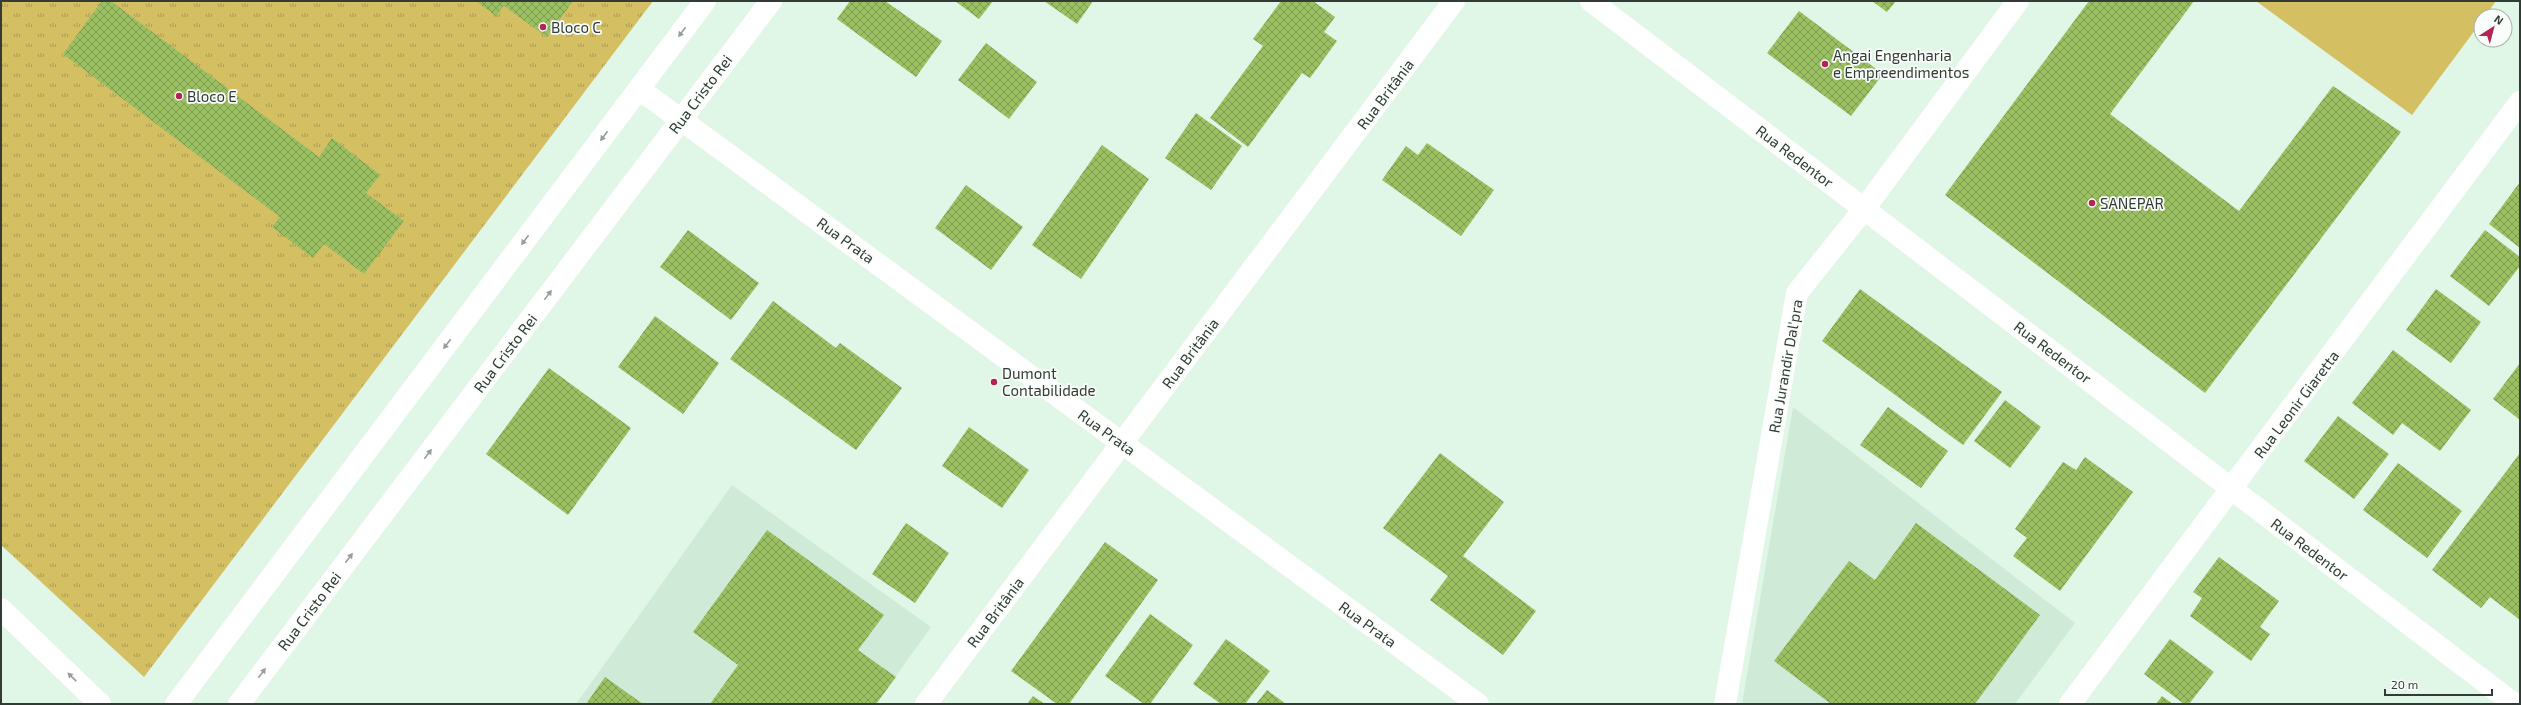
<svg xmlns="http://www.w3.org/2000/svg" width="2521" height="705" font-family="'Exo 2',sans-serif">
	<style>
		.built { fill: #cfebd8 }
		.grass { fill: url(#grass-tufts) }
		.pitch { fill: #d4bf63 }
		.building { fill: url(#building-cross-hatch) }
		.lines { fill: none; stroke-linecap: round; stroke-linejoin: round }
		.minor { stroke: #fff; stroke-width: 22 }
		.tertiary { stroke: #fff; stroke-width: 22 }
		.secondary { stroke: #fff; stroke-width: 22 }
		.oneway { fill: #999d9a }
		.poi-dot { fill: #b32353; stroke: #fafefb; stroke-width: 1.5 }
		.labels { text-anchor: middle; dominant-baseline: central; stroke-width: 3.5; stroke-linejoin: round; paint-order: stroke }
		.poi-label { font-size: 15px; fill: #333b36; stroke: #fafefb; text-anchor: start }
		.street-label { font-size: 15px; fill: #333b36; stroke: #fafefb }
	</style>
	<defs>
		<pattern id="grass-tufts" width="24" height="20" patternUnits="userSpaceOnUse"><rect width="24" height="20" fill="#d4bf63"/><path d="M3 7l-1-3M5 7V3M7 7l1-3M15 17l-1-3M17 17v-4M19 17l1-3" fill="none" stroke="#ad9c52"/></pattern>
		<pattern id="building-cross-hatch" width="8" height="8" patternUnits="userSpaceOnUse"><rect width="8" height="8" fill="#9bc062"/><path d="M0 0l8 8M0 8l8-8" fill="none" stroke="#7f9d52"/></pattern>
	</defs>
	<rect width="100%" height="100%" fill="#e0f6e7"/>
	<path class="built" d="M1793,407L2075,623L2015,704H1742Z
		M732,485L931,627L876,704H576Z"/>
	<path class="grass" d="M1,1H653L144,677L1,545Z"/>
	<path class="pitch" d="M2256,1H2496L2485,16H2481V22L2412,115Z"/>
	<path class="building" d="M102,1H111L319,157L332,138L380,175L366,193L404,221L364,274L324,244L313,258L272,227L280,217L63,54Z
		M476,1H573L547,37L504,6L496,16Z
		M850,1H885L942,41L916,77L837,19Z
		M955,1H993L979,19Z
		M1044,1H1093L1077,24Z
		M1281,1H1313L1335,17L1324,32L1337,41L1310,78L1302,73L1248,147L1210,118L1263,46L1253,39Z
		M1872,1H1896L1887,12Z
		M2089,1H2194L2110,114L2239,211L2333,86L2401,132L2205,393L1945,195Z
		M1799,11L1883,74L1851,116L1767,53Z
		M986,43L1037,82L1009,119L958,80Z
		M1196,113L1242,146L1211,190L1165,158Z
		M1427,143L1494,190L1461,236L1382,180L1406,146L1418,155Z
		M1102,145L1149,179L1081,279L1032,245Z
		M2520,182V248L2489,224Z
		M966,185L1023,227L991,270L935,228Z
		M688,230L759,283L731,320L660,267Z
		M2485,230L2520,257V266L2489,306L2450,276Z
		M1860,289L2002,392L1963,445L1822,341Z
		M2436,289L2481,322L2451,363L2406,330Z
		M773,301L836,348L840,343L902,388L856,450L730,359Z
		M655,316L719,363L683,414L618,367Z
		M2393,350L2471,410L2440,451L2402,423L2393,435L2352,403Z
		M2520,363V420L2493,399Z
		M549,368L631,428L568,515L486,454Z
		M2005,400L2041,427L2010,468L1974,441Z
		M1888,407L1948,451L1921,488L1860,445Z
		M2338,416L2389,454L2354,499L2304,461Z
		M969,427L1029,470L1002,508L942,466Z
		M1440,453L1504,502L1463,556L1536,611L1503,655L1430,600L1448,576L1383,528Z
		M2520,453V620L2490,597L2481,608L2432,570Z
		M2085,457L2133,492L2060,591L2013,556L2027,538L2015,529L2063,462L2076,470Z
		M2398,463L2462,511L2427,558L2363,510Z
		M906,523L949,553L915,603L872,574Z
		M1916,523L2040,615L1975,704H1831L1774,661L1849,561L1875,580Z
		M767,530L884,615L858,650L896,677L876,704H710L738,665L693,632Z
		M1105,542L1158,580L1069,704H1057L1011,671Z
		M2219,557L2279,601L2260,627L2270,634L2251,661L2190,616L2202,598L2193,592Z
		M1150,614L1193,645L1150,704H1144L1105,676Z
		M1226,639L1270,671L1245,704H1221L1193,684Z
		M2170,639L2214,672L2189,704H2184L2144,674Z
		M605,677L643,704H586Z
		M1267,690L1286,704H1256Z
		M1033,696L1045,704H1027Z
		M2162,696L2173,704H2156Z"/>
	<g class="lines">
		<path class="minor" d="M1591,1L2514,704
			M639,89L1478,704
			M926,704L1454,1
			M1725,704L1797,293L1864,209L2018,1
			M2070,704L2520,102"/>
		<path class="tertiary" d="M176,704L705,1
			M239,704L771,1"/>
		<path class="secondary" d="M1,609L100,704"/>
	</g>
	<defs><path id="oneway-solid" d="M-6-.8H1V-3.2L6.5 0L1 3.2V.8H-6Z"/></defs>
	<g class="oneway">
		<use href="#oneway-solid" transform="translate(682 32) rotate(127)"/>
		<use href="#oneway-solid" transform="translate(604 136) rotate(127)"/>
		<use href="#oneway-solid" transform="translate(525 240) rotate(127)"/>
		<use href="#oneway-solid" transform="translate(548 295) rotate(-53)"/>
		<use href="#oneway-solid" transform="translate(447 344) rotate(127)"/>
		<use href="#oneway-solid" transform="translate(428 454) rotate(-53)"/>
		<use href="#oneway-solid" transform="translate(349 558) rotate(-53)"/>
		<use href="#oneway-solid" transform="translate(262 673) rotate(-53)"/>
		<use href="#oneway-solid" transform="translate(72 677) rotate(-136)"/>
	</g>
	<g class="poi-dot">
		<circle cx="543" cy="27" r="4"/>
		<circle cx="1825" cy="64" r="4"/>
		<circle cx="179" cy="96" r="4"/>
		<circle cx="2092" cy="203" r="4"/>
		<circle cx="994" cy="382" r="4"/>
	</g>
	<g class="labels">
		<g class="poi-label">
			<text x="551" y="27">Bloco C</text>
			<text x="1833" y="55">Angai Engenharia<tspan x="1833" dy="17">e Empreendimentos</tspan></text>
			<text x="187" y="96">Bloco E</text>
			<text x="2100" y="203">SANEPAR</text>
			<text x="1002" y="373">Dumont<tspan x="1002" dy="17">Contabilidade</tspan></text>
		</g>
		<g class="street-label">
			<text transform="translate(700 94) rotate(-53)">Rua Cristo Rei</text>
			<text transform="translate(1385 94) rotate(-53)">Rua Britânia</text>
			<text transform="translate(1795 156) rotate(37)">Rua Redentor</text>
			<text transform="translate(846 240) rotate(36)">Rua Prata</text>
			<text transform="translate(2053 352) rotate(37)">Rua Redentor</text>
			<text transform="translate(505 353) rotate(-53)">Rua Cristo Rei</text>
			<text transform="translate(1190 353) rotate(-53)">Rua Britânia</text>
			<text transform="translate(1785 366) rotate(-80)">Rua Jurandir Dal'pra</text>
			<text transform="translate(2296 404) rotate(-53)">Rua Leonir Giaretta</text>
			<text transform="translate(1107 432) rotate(36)">Rua Prata</text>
			<text transform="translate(2310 549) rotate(37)">Rua Redentor</text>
			<text transform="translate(309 611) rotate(-53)">Rua Cristo Rei</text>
			<text transform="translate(995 612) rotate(-53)">Rua Britânia</text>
			<text transform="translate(1368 624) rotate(36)">Rua Prata</text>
		</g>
	</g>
	<rect width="2521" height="705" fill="none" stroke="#333b36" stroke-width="4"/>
	<g transform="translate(2493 28) rotate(36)"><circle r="19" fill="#fafefb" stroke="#aab0ac"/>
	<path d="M0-3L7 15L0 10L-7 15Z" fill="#b32353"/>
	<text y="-6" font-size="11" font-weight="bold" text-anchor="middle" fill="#333b36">N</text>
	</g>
	<path d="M2385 689v6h107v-6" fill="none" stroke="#333b36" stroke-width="2"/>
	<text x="2391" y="689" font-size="12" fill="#333b36" stroke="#fafefb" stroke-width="3" paint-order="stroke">20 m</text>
</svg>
